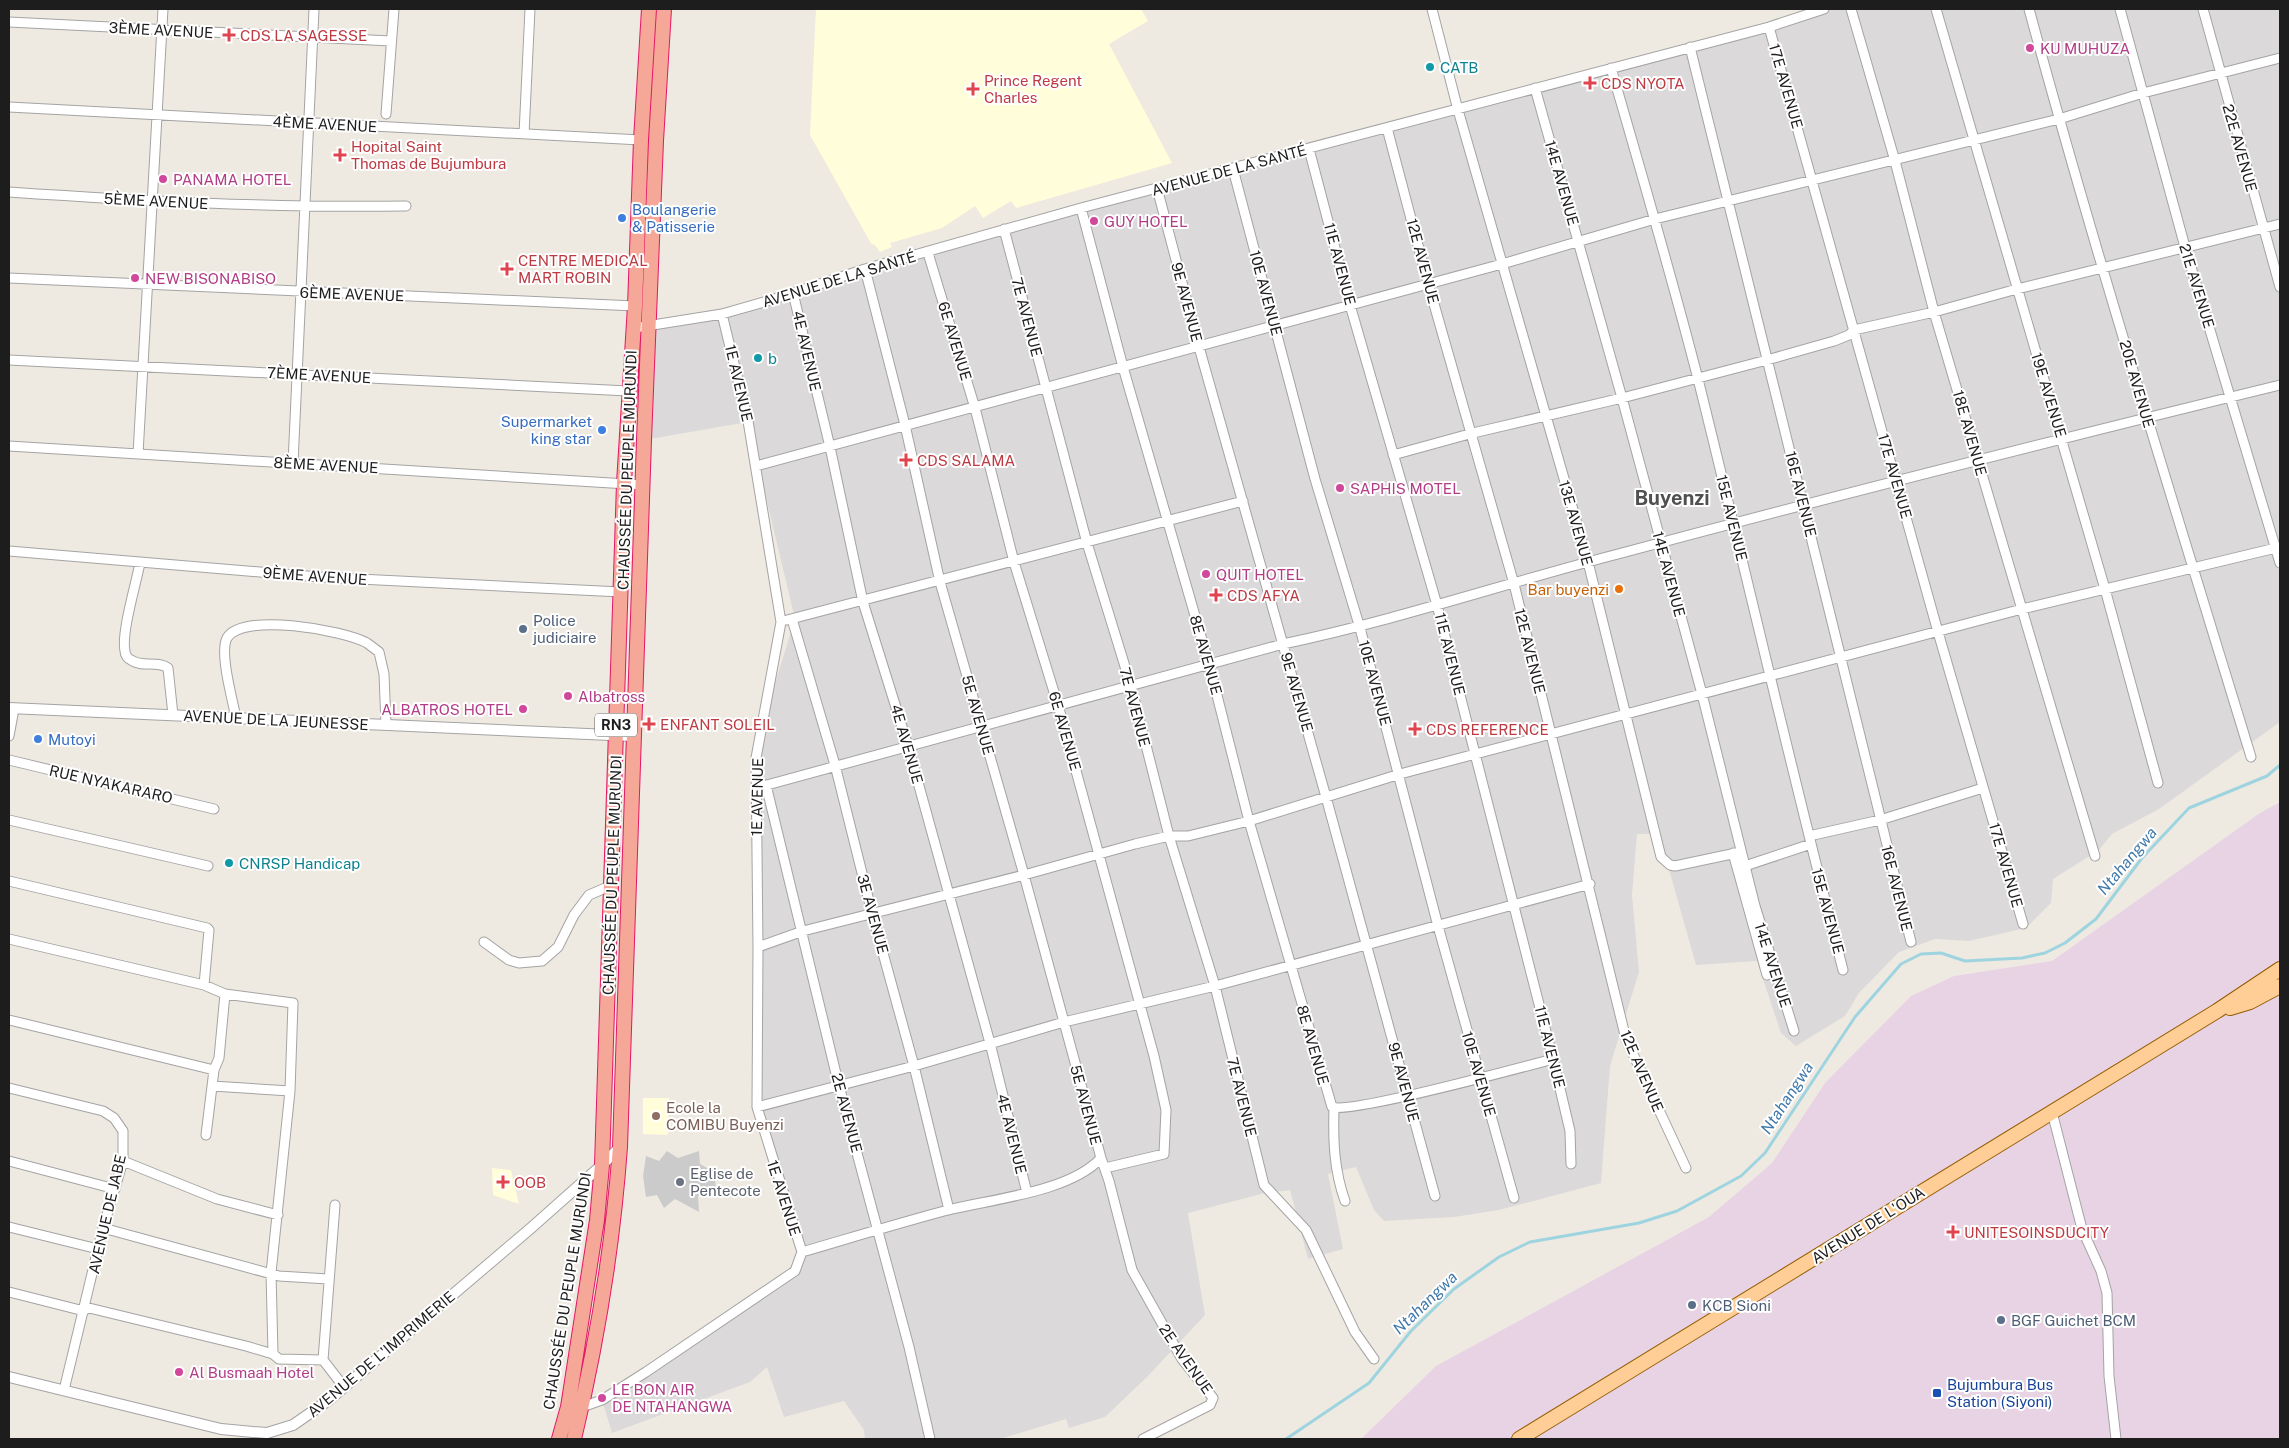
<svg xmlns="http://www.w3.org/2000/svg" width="2289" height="1448" font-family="'Public Sans',sans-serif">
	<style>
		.residential { fill: #dbd9da }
		.industrial { fill: #e8d3e5 }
		.education { fill: #fffdda }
		.religious { fill: #cbcbcb }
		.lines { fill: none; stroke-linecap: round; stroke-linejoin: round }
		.stream { stroke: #9ed4e0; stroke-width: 3 }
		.minor-casing { stroke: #a4a4a4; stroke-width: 11 }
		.tertiary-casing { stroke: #a4a4a4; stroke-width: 12 }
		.primary-casing { stroke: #955d00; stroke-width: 16 }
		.trunk-casing { stroke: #e41766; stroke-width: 16 }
		.minor { stroke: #fff; stroke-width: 9 }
		.tertiary { stroke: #fff; stroke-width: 10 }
		.primary { stroke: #ffcd96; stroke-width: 14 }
		.trunk { stroke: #f6a898; stroke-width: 14 }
		.health-dot { fill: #e0444e; stroke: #fff; stroke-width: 2 }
		.hotel-dot { fill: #d1479c; stroke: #fff; stroke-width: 2 }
		.culture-dot { fill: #0f9aa8; stroke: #fff; stroke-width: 2 }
		.shop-dot { fill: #3f7fe0; stroke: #fff; stroke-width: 2 }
		.food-dot { fill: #e8710a; stroke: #fff; stroke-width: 2 }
		.service-dot { fill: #5c6f8a; stroke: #fff; stroke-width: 2 }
		.education-dot { fill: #8d6e63; stroke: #fff; stroke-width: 2 }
		.worship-dot { fill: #6b7280; stroke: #fff; stroke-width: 2 }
		.transit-dot { fill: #1a4fb4; stroke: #fff; stroke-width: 2 }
		.labels { text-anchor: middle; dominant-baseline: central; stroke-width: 4; stroke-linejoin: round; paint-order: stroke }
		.shield { fill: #fff; stroke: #616161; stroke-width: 1 }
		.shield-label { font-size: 14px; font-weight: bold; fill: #1d1d1d }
		.street-label { font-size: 15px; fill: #1d1d1d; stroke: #fff }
		.health-label { font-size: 15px; fill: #be3a42; stroke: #fff; text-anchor: start }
		.hotel-label { font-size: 15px; fill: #b23c85; stroke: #fff; text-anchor: start }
		.culture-label { font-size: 15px; fill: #0d838f; stroke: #fff; text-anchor: start }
		.shop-label { font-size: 15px; fill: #366cbe; stroke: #fff; text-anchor: start }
		.food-label { font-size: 15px; fill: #c56008; stroke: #fff; text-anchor: end }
		.service-label { font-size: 15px; fill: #4e5e75; stroke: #fff; text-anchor: start }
		.education-label { font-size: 15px; fill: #785e54; stroke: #fff; text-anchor: start }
		.worship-label { font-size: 15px; fill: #5b616d; stroke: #fff; text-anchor: start }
		.transit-label { font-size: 15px; fill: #164399; stroke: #fff; text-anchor: start }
		.water-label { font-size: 16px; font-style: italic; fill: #407aab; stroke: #fff }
		.district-label { font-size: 20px; font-weight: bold; fill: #505050; stroke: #fff }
	</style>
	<rect width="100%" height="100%" fill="#efeae1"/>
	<path class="residential" d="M1828,9H2280V722L2159,809L2112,834L2099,850L2053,879L2051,903L2026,928L1969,941L1935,939L1899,952L1859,993L1845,1016L1796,1046L1781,1033L1757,961L1696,965L1659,834H1637L1632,895L1639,972L1610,1066L1601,1183L1499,1210L1454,1217L1384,1221L1374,1210L1356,1167L1328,1174L1343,1249L1308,1259L1290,1190L1265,1193L1188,1213L1205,1315L1148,1376L1105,1417L1069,1428L1066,1419L1000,1439H865L864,1430L844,1401L784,1417L767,1367L750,1382L612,1433L602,1400L795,1271L802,1252L761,1125L756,758L772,693L795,619L748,422L644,440L651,324L722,310L1083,210L1159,193Z"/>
	<path class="industrial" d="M2280,802V1439H1361L1436,1366L1709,1217L1772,1163L1825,1083L1911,996L1954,976L2052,961L2260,813Z"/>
	<path class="education" d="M816,9H1141L1148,21L1109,44L1172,163L1016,208L1011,201L983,218L975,206L942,228L890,243L892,247L880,252L874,244L872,245L810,135Z
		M643,1098H669L668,1135L643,1134Z
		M492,1168L511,1170L519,1204L493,1195Z"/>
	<path class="religious" d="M667,1151L678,1158L699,1151L700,1164L714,1172L716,1188L709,1193L698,1196L699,1212L675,1199L664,1208L657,1195L646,1197L643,1176L646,1156L659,1161Z"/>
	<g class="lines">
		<path class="stream" d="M1286,1439L1369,1383L1411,1331L1454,1289L1499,1257L1530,1242L1639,1223L1677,1211L1741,1176L1765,1153L1855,1017L1901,964L1921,954L1941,953L1965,961L2022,958L2045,953L2065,943L2096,919L2142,858L2189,808L2267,776L2280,765"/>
		<defs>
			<path id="minor" d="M1432,9L1458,110L1588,562L1661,857L1670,865L1675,866L1741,852
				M1851,9L1895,161L1934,312L2095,856
				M1936,9L2105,589L2158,783
				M2029,9C2097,260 2175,508 2251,757
				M2120,9L2185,247L2280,563
				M2203,9L2280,287
				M9,22L391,41
				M1769,27L1938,632L2023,924
				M1690,47L1911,942
				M1611,68C1641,171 1671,274 1698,379C1747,576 1792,774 1843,970
				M1535,88L1622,398L1702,694L1755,906L1794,1031
				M9,107L641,140
				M386,114L394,9
				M1387,128L1428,283L1514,584L1626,1039L1686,1168
				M524,134L530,9
				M1309,149L1350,305L1437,605L1553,1059L1570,1131L1571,1164
				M1233,169L1315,479L1360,628L1438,926L1514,1198
				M1157,188L1199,347L1326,797L1435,1196
				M9,192C141,201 273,208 406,206
				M1081,208L1123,367L1209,664L1249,821L1332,1107C1350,1114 1523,1067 1553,1059
				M1004,229L1087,543L1131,686L1169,836L1215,986L1264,1185L1306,1230L1355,1332L1374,1359
				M928,253L975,408L1014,562L1058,705L1154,1056L1166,1110L1164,1154L1105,1168
				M865,269L905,425L940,582L1024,875L1101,1158L1109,1181L1132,1270L1182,1359L1213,1398L1210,1405L1143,1439
				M9,278L635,306
				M793,293L830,447L863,602L908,746L990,1043L1027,1193
				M722,314L748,421L781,622L756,758L758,947L757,1107L802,1252
				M634,328L722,314L771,300L865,269L1081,208L1769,27L1824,9
				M9,360L628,391
				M9,446L644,485
				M138,454L163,9
				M1393,455L1473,433L1622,398L1767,360L1834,341L1849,335L1854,330L1934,312L2017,289L2280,224
				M293,463L314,9
				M756,466L1502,264L1655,219L2059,119L2143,93L2280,58
				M9,551L319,577L621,592
				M140,563C136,584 121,633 125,651C125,655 128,659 131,660C142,668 157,660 168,668L173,715
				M792,619L835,765L872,913L914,1066L949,1210
				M787,620L1243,501
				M236,718C233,701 219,653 227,638C242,612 344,630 367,643C371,646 375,649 379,652L384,674L386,725
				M9,736L14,709
				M9,760L214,809
				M766,785L839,1086L909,1347L930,1439
				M756,788L1283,644C1397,620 1506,583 1618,554C1838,495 2059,439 2280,385
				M9,820L208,866
				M1809,836L1880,820L1983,788
				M1733,853L1767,975
				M1745,866L1811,844
				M9,881L207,928L209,930L204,985
				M9,939L204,985L225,994L293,1003L290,1091L271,1273L273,1354
				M484,942L509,960L519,963L542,961L558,947L574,915L589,895L610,886
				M758,947L803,931L1024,875L1135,844L1169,836H1188L1249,821L1400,774L2022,609L2280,547
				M9,1020L214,1070L206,1135
				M214,1070L219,1058L225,994
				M212,1086L290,1091
				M9,1088L103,1111L114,1118L123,1131V1161L103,1228L64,1390
				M757,1107L914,1066L1064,1022L1215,986L1590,884
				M1334,1108C1333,1141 1334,1170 1345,1201
				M2052,1112L2082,1229L2101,1271L2107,1293L2109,1376L2116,1439
				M9,1161L115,1189
				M123,1161L217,1199L278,1215
				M335,1205L323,1360L344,1387
				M9,1227L98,1249
				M103,1228L279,1276L328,1279
				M9,1292L84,1311
				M85,1307L246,1346L273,1354L279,1359L323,1360
				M579,1408L602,1400L646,1372L795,1271L802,1252C850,1238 899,1223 948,1210C992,1199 1070,1192 1101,1158"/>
			<path id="tertiary" d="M9,708L633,736
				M9,1377L221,1429L253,1432L267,1433L293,1425L329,1400L531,1228L602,1165L620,1147"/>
			<path id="primary" d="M2230,1008L2250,1002L2280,986
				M1519,1439L2217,1011L2280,969"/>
			<path id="trunk" d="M559,1439L568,1407L597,1220L602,1165L624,483L635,306L641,140L649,9
				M574,1439C597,1343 613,1245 620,1147L644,440L656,141L664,9"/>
		</defs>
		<use href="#minor" class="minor-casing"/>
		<use href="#tertiary" class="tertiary-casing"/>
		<use href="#primary" class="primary-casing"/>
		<use href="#trunk" class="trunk-casing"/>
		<use href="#minor" class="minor"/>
		<use href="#tertiary" class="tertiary"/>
		<use href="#primary" class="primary"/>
		<use href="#trunk" class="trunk"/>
	</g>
	<g class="health-dot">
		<path d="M226.5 27.5h5v5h5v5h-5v5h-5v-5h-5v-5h5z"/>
		<path d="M1587.5 75.5h5v5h5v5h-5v5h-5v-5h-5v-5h5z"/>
		<path d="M970.5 81.5h5v5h5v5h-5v5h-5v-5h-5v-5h5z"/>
		<path d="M337.5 147.5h5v5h5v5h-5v5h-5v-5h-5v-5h5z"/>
		<path d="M504.5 261.5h5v5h5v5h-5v5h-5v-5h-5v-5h5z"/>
		<path d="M903.5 452.5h5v5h5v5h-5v5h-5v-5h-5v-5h5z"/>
		<path d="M1213.5 587.5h5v5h5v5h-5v5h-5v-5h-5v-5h5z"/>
		<path d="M646.5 716.5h5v5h5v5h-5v5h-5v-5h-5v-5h5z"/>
		<path d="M1412.5 721.5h5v5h5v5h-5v5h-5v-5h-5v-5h5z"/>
		<path d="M500.5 1174.5h5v5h5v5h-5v5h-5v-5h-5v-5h5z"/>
		<path d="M1950.5 1224.5h5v5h5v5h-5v5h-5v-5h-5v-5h5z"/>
	</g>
	<g class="hotel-dot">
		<circle cx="2030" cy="48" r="5"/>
		<circle cx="163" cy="179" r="5"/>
		<circle cx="1094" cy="221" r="5"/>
		<circle cx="135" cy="278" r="5"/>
		<circle cx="1340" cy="488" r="5"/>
		<circle cx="1206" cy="574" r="5"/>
		<circle cx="568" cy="696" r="5"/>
		<circle cx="523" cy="709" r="5"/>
		<circle cx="179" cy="1372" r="5"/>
		<circle cx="602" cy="1398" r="5"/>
	</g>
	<g class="culture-dot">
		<circle cx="1430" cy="67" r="5"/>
		<circle cx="758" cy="358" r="5"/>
		<circle cx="229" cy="863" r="5"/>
	</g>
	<g class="shop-dot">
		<circle cx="622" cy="218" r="5"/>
		<circle cx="602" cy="430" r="5"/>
		<circle cx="38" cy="739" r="5"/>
	</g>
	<circle class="food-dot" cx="1619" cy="589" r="5"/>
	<g class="service-dot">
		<circle cx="523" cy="629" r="5"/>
		<circle cx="1692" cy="1305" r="5"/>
		<circle cx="2001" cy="1320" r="5"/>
	</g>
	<circle class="education-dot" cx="656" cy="1116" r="5"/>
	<circle class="worship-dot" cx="680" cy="1182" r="5"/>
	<rect class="transit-dot" x="1932" y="1388" width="10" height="10" rx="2.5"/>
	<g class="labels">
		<rect class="shield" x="595" y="713.5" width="42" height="23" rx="4"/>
		<g class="shield-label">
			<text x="616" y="725">RN3</text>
		</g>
		<g class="street-label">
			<text transform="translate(161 30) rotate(3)">3ÈME AVENUE</text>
			<text transform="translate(1786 86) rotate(74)">17E AVENUE</text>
			<text transform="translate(325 124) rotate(3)">4ÈME AVENUE</text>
			<text transform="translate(2240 148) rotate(74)">22E AVENUE</text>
			<text transform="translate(1229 170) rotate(-15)">AVENUE DE LA SANTÉ</text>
			<text transform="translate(1562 183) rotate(74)">14E AVENUE</text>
			<text transform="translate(156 201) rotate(3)">5ÈME AVENUE</text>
			<text transform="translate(1423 261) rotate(75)">12E AVENUE</text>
			<text transform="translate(1340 264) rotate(75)">11E AVENUE</text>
			<text transform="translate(839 279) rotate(-17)">AVENUE DE LA SANTÉ</text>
			<text transform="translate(2197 286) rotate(73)">21E AVENUE</text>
			<text transform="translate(1266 293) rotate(75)">10E AVENUE</text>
			<text transform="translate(352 294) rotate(2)">6ÈME AVENUE</text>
			<text transform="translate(1187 302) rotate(75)">9E AVENUE</text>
			<text transform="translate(1027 317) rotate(75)">7E AVENUE</text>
			<text transform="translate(955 341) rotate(73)">6E AVENUE</text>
			<text transform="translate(807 351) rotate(77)">4E AVENUE</text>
			<text transform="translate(319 375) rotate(3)">7ÈME AVENUE</text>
			<text transform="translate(739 383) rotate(77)">1E AVENUE</text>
			<text transform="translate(2137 384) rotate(74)">20E AVENUE</text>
			<text transform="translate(2049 395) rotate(73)">19E AVENUE</text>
			<text transform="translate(1970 433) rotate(74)">18E AVENUE</text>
			<text transform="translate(326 465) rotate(3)">8ÈME AVENUE</text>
			<text transform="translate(627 470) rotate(-88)">CHAUSSÉE DU PEUPLE MURUNDI</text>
			<text transform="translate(1895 476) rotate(74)">17E AVENUE</text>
			<text transform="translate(1801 494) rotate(76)">16E AVENUE</text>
			<text transform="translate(1732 518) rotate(76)">15E AVENUE</text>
			<text transform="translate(1576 523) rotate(74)">13E AVENUE</text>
			<text transform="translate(1669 574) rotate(75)">14E AVENUE</text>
			<text transform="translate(315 576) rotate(4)">9ÈME AVENUE</text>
			<text transform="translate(1530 651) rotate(76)">12E AVENUE</text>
			<text transform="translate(1450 654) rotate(76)">11E AVENUE</text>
			<text transform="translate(1206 655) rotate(74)">8E AVENUE</text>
			<text transform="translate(1375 683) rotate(75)">10E AVENUE</text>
			<text transform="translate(1297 692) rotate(74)">9E AVENUE</text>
			<text transform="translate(1135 707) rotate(75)">7E AVENUE</text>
			<text transform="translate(978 715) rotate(74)">5E AVENUE</text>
			<text transform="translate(276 720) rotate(3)">AVENUE DE LA JEUNESSE</text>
			<text transform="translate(1065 731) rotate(74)">6E AVENUE</text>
			<text transform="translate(907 744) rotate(74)">4E AVENUE</text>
			<text transform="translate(111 784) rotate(13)">RUE NYAKARARO</text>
			<text transform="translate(757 797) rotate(-89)">1E AVENUE</text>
			<text transform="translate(2006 865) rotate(74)">17E AVENUE</text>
			<text transform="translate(612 875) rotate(-88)">CHAUSSÉE DU PEUPLE MURUNDI</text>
			<text transform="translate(1897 888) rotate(76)">16E AVENUE</text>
			<text transform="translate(1828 911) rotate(75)">15E AVENUE</text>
			<text transform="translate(873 914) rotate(75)">3E AVENUE</text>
			<text transform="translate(1773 965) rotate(72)">14E AVENUE</text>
			<text transform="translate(1313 1045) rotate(74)">8E AVENUE</text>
			<text transform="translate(1550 1047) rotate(76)">11E AVENUE</text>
			<text transform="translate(1642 1071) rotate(67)">12E AVENUE</text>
			<text transform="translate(1479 1074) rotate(74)">10E AVENUE</text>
			<text transform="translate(1404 1082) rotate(75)">9E AVENUE</text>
			<text transform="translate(1242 1097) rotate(76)">7E AVENUE</text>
			<text transform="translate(1086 1105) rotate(75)">5E AVENUE</text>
			<text transform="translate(847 1113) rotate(75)">2E AVENUE</text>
			<text transform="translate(1012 1134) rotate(76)">4E AVENUE</text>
			<text transform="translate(784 1198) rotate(72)">1E AVENUE</text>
			<text transform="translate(107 1214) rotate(-77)">AVENUE DE JABE</text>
			<text transform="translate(1868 1225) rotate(-32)">AVENUE DE L'OUA</text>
			<text transform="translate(567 1291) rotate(-81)">CHAUSSÉE DU PEUPLE MURUNDI</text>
			<text transform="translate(381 1354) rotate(-40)">AVENUE DE L'IMPRIMERIE</text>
			<text transform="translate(1186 1359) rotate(55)">2E AVENUE</text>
		</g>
		<g class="health-label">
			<text x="240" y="35">CDS LA SAGESSE</text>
			<text x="984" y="80">Prince Regent<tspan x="984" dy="17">Charles</tspan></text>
			<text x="1601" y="83">CDS NYOTA</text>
			<text x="351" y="146">Hopital Saint<tspan x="351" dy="17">Thomas de Bujumbura</tspan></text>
			<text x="518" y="260">CENTRE MEDICAL<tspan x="518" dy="17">MART ROBIN</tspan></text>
			<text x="917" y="460">CDS SALAMA</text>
			<text x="1227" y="595">CDS AFYA</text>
			<text x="660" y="724">ENFANT SOLEIL</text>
			<text x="1426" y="729">CDS REFERENCE</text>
			<text x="514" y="1182">OOB</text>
			<text x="1964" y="1232">UNITESOINSDUCITY</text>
		</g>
		<g class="hotel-label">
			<text x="2040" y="48">KU MUHUZA</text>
			<text x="173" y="179">PANAMA HOTEL</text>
			<text x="1104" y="221">GUY HOTEL</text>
			<text x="145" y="278">NEW BISONABISO</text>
			<text x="1350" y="488">SAPHIS MOTEL</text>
			<text x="1216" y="574">QUIT HOTEL</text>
			<text x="578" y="696">Albatross</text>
			<text x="513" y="709" text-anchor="end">ALBATROS HOTEL</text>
			<text x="189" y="1372">Al Busmaah Hotel</text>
			<text x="612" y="1389">LE BON AIR<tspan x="612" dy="17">DE NTAHANGWA</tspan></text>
		</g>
		<g class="culture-label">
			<text x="1440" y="67">CATB</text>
			<text x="768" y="358">b</text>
			<text x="239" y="863">CNRSP Handicap</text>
		</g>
		<g class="shop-label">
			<text x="632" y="209">Boulangerie<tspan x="632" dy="17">&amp; Patisserie</tspan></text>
			<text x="592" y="421" text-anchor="end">Supermarket<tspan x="592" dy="17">king star</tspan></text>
			<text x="48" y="739">Mutoyi</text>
		</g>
		<g class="food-label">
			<text x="1609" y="589">Bar buyenzi</text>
		</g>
		<g class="service-label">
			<text x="533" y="620">Police<tspan x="533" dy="17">judiciaire</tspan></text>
			<text x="1702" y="1305">KCB Sioni</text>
			<text x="2011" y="1320">BGF Guichet BCM</text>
		</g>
		<g class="education-label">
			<text x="666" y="1107">Ecole la<tspan x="666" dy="17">COMIBU Buyenzi</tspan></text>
		</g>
		<g class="worship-label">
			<text x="690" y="1173">Eglise de<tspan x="690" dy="17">Pentecote</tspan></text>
		</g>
		<g class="transit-label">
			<text x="1947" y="1384">Bujumbura Bus<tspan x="1947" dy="17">Station (Siyoni)</tspan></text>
		</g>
		<g class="water-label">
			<text transform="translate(2127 861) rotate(-50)">Ntahangwa</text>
			<text transform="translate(1787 1098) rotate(-57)">Ntahangwa</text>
			<text transform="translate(1425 1303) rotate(-44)">Ntahangwa</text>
		</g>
		<g class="district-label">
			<text x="1672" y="498">Buyenzi</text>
		</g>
	</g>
	<rect width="2289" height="1448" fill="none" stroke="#1d1d1d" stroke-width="20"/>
</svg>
